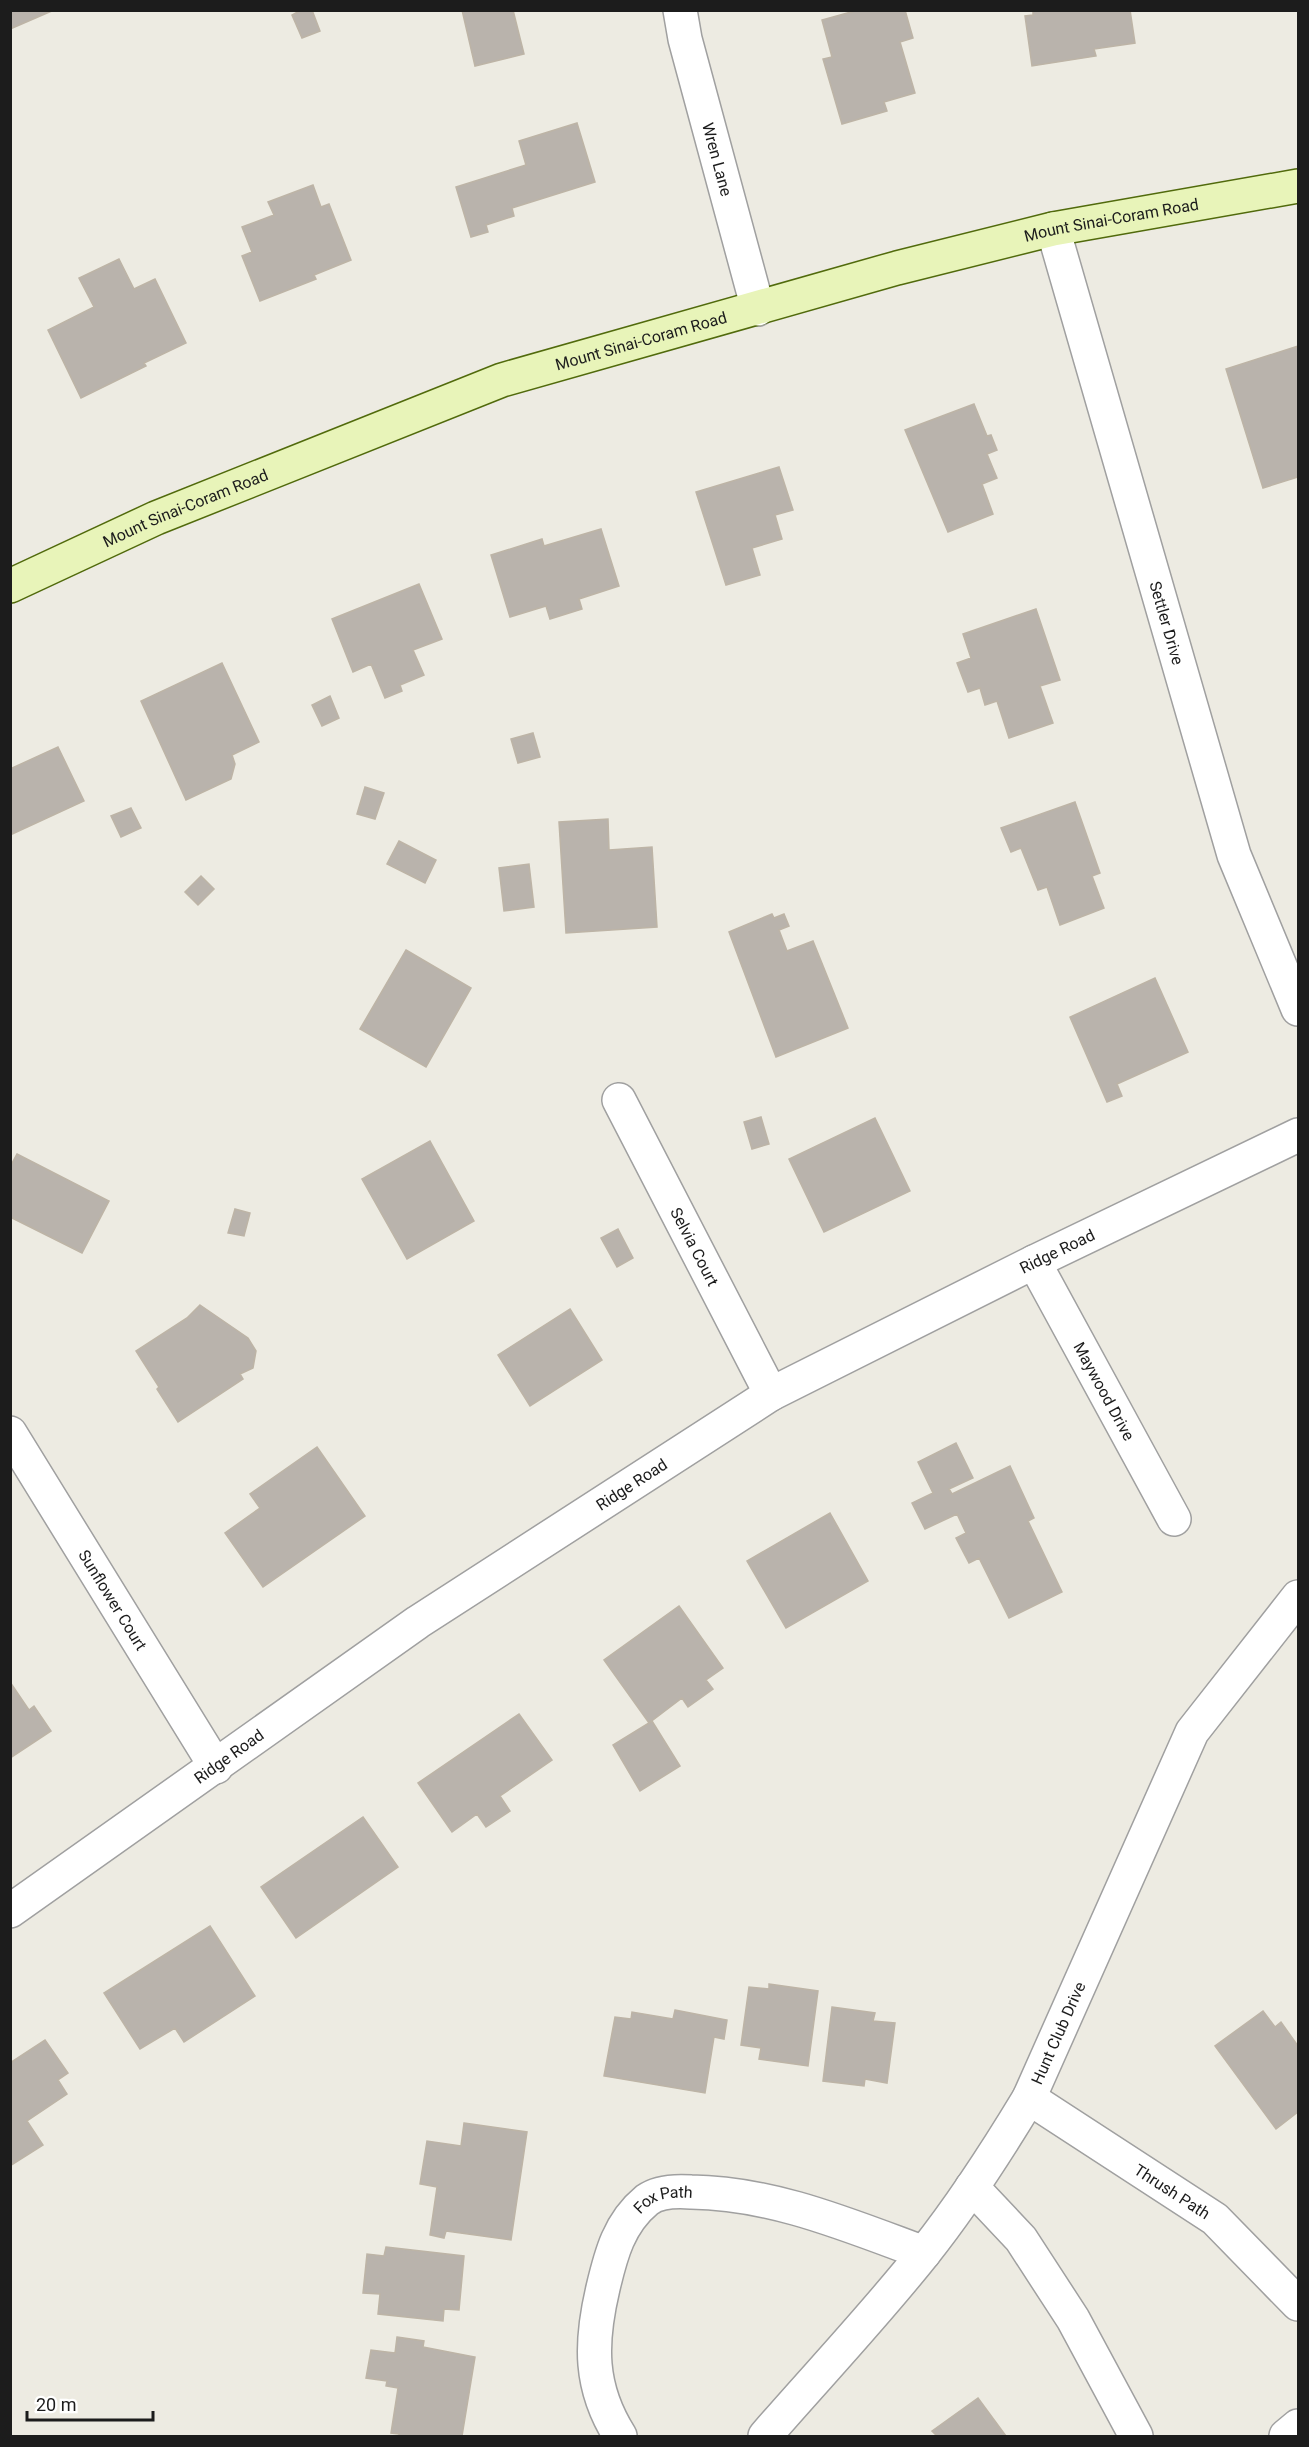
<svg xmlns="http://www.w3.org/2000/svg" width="1309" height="2447" font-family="Roboto,sans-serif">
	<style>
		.building { fill: #b9b3ac; stroke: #bdb4a6; stroke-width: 1.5 }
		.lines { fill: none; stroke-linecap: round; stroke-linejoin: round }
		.minor-casing { stroke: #a0a0a0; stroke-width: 36 }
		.secondary-casing { stroke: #516a0c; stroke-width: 36 }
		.minor { stroke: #fff; stroke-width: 33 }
		.secondary { stroke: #e8f4b9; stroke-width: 33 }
		.labels { text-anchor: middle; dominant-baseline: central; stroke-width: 4.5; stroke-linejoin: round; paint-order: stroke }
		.street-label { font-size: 16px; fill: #1c1c1c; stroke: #fff }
	</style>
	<rect width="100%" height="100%" fill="#edebe2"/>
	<path class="building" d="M10,10H54L10,29Z
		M301,10H312L320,31L302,38L292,15Z
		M462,10H513L524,54L475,66Z
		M858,10H905L913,38L900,42L915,93L884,102L887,111L842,124L823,59L832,57L822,20Z
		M1033,10H1130L1135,43L1094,49L1096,56L1032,66L1025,16L1033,15Z
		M577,123L595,182L512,208L514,216L486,225L488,232L471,237L456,187L526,165L519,141Z
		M313,185L321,207L329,204L351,260L314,275L316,279L260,301L242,256L252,252L242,227L274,215L268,202Z
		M119,259L134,289L155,279L186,343L144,363L146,366L81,398L48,330L94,307L79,278Z
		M1298,346V477L1263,488L1226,369Z
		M974,404L987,436L991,435L997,450L987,454L997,478L982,484L993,514L948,532L905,430Z
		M779,467L793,510L775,515L782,539L752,548L760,575L726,585L696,492Z
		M601,529L619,586L579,599L582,609L550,619L546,606L510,617L491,555L542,539L544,546Z
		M419,584L442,639L413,650L424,675L400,685L402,691L385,698L371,664L353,672L332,619Z
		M1036,609L1060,680L1040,686L1053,723L1009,738L997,701L985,705L980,688L968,692L957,663L971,658L963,634Z
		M222,663L259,742L232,755L235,764L231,779L186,800L141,701Z
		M330,696L339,718L322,726L312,705Z
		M533,733L540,757L518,763L511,739Z
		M58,747L84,801L10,835V769Z
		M365,787L384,793L375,819L357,814Z
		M1075,802L1100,873L1092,876L1104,908L1060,925L1047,887L1038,890L1021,848L1011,852L1001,828Z
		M131,808L141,828L121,837L111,816Z
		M608,819L609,850L652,847L657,927L566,933L559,822Z
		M399,841L436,860L425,883L387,864Z
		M529,864L534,907L504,911L499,868Z
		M201,876L214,889L198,905L185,892Z
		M772,914L774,918L784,914L789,926L779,930L787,951L813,941L848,1028L776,1057L729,932Z
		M406,950L471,988L426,1067L360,1029Z
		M1155,978L1188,1052L1117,1084L1122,1096L1107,1102L1070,1017Z
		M761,1117L769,1144L752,1149L744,1122Z
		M875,1118L910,1191L824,1232L789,1159Z
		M430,1141L474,1221L407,1259L362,1179Z
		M17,1154L109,1201L82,1253L10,1217V1167Z
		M235,1209L250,1213L244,1236L228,1233Z
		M618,1229L633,1258L617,1267L601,1238Z
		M200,1305L248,1338L256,1351L253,1368L240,1374L243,1379L178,1422L157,1389L159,1387L136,1351L187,1318Z
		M570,1309L602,1360L530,1406L498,1355Z
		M956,1443L973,1478L949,1489L952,1494L1010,1466L1034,1518L1028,1521L1062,1592L1009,1618L979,1558L969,1563L956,1538L966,1533L957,1514L925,1529L912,1503L933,1493L918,1462Z
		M317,1447L365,1516L263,1587L225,1533L260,1508L250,1494Z
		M830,1513L868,1581L786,1628L747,1561Z
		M679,1606L723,1668L706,1680L713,1689L688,1707L682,1698L649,1723L604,1660Z
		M10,1682L29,1710L34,1706L51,1731L10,1758Z
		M519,1714L552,1760L500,1796L510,1811L486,1827L477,1814L452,1832L418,1783Z
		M652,1721L680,1766L640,1791L613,1745Z
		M363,1817L398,1867L296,1938L261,1887Z
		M210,1926L255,1996L184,2042L175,2028L140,2049L104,1993Z
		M769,1984L818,1991L808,2066L759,2059L761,2048L741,2045L749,1987L769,1989Z
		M832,2007L875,2013L873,2021L895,2023L887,2083L865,2079L864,2086L823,2081Z
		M675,2010L727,2020L724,2039L714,2037L705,2093L604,2076L615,2017L631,2019L632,2012L673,2019Z
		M1263,2011L1275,2027L1281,2022L1298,2046V2112L1276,2129L1215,2046Z
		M45,2040L68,2073L58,2080L67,2094L27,2121L43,2145L10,2166V2063Z
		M464,2123L527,2132L511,2240L446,2231L444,2238L430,2235L437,2187L420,2184L427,2141L461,2146Z
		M386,2247L464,2256L459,2310L444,2309L443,2321L378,2314L380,2294L363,2293L367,2254L384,2256Z
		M397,2337L424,2341L423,2347L475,2357L462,2436H399V2434L391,2433L398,2388L386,2386L387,2381L366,2378L371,2350L395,2353Z
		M978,2398L1006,2436H937L932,2431Z"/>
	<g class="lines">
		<defs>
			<g id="minor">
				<path id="s1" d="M680,10L685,39L758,309"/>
				<path id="s2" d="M1053,229L1234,855L1298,1009"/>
				<path id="s3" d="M619,1100L771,1394"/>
				<path id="s4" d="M1034,1262L1174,1519"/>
				<path id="s5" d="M10,1433L216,1767"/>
				<path id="s6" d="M10,1911L418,1622L771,1394L1034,1262L1298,1135"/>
				<path id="s7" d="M1029,2098L1215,2219L1298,2304"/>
				<path d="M972,2187L1021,2239L1073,2319L1136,2436"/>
				<path id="s8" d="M620,2436C589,2387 590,2343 603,2288C611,2254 619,2223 647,2200C659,2191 677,2191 691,2192C773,2193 848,2225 924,2253"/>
				<path id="s9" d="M765,2436C818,2375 874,2316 924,2253C963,2204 997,2151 1029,2098L1192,1732L1298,1597"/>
				<path d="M1286,2436L1298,2426"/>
			</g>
			<g id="secondary">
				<path id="s10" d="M10,586L156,518L502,380L897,268L1053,229L1298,186"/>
			</g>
		</defs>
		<use href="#minor" class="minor-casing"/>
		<use href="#secondary" class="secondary-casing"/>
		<use href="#minor" class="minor"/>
		<use href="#secondary" class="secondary"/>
	</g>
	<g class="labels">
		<g class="street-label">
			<text stroke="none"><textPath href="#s1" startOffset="154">Wren Lane</textPath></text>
			<text stroke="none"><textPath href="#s10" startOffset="1164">Mount Sinai-Coram Road</textPath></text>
			<text stroke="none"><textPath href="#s10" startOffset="678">Mount Sinai-Coram Road</textPath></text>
			<text stroke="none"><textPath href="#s10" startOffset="192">Mount Sinai-Coram Road</textPath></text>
			<text stroke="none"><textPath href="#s2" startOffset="410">Settler Drive</textPath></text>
			<text stroke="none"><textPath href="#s3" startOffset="165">Selvia Court</textPath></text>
			<text stroke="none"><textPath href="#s6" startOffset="1240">Ridge Road</textPath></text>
			<text stroke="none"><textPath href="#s4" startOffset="147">Maywood Drive</textPath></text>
			<text stroke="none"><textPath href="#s6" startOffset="754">Ridge Road</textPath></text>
			<text stroke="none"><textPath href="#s5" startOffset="196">Sunflower Court</textPath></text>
			<text stroke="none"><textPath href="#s6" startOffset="268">Ridge Road</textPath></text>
			<text stroke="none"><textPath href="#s9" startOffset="501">Hunt Club Drive</textPath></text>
			<text stroke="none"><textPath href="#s7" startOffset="171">Thrush Path</textPath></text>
			<text stroke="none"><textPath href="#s8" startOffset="270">Fox Path</textPath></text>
		</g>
	</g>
	<rect width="1309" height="2447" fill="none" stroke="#1c1c1c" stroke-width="24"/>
	<path d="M27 2411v9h126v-9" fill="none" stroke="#1c1c1c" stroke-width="3"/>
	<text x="36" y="2411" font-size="18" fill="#1c1c1c" stroke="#ffffff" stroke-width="4.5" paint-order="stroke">20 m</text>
</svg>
